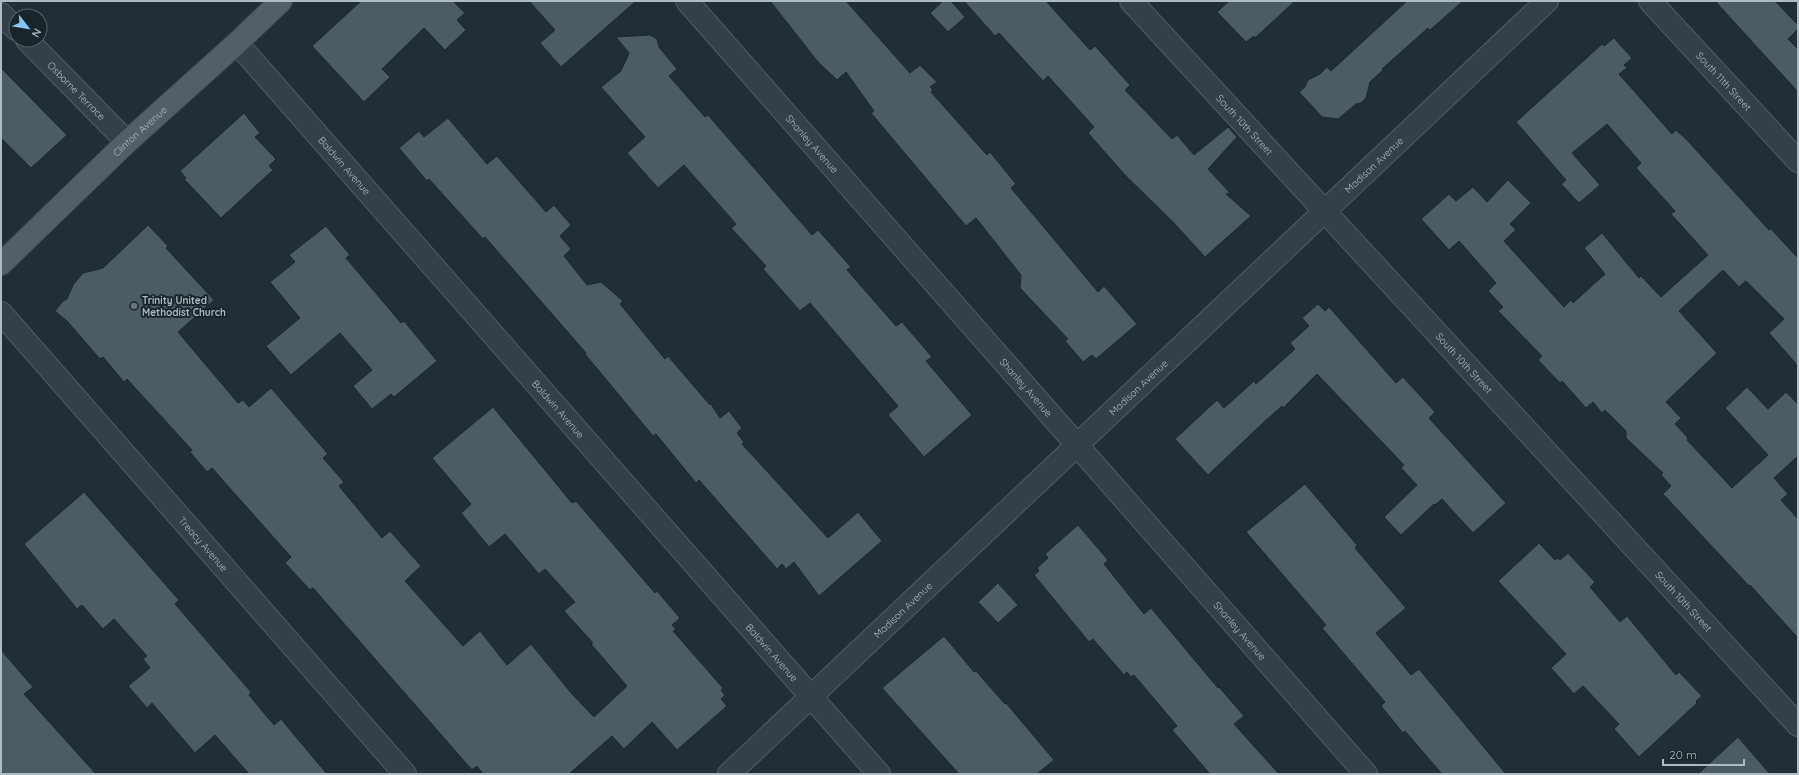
<svg xmlns="http://www.w3.org/2000/svg" width="1799" height="775" font-family="Quicksand,sans-serif">
	<style>
		.building { fill: #4c5c65; stroke: #1c272d }
		.lines { fill: none; stroke-linecap: round; stroke-linejoin: round }
		.minor-casing { stroke: #515e64; stroke-width: 24 }
		.major-casing { stroke: #3d4950; stroke-width: 24 }
		.minor { stroke: #344047; stroke-width: 22 }
		.major { stroke: #525f67; stroke-width: 22 }
		.worship-dot { fill: #6b7280; stroke: #1a252b; stroke-width: 1.5 }
		.labels { text-anchor: middle; dominant-baseline: central; stroke-width: 4; stroke-linejoin: round; paint-order: stroke }
		.street-label { font-size: 10px; fill: #aebbc3; stroke: #1a252b }
		.poi-label { font-size: 10px; font-weight: bold; fill: #aebbc3; stroke: #1a252b; text-anchor: start }
	</style>
	<rect width="100%" height="100%" fill="#212e36"/>
	<path class="building" d="M361,1H453L465,13L457,20L466,30L445,50L424,28L382,69L390,77L364,102L312,46Z
		M529,1H636L561,67L540,43L555,30Z
		M770,1H846L910,73L920,65L937,82L930,87L933,90L931,92L987,155L990,152L1016,184L1011,188L1098,292L1104,286L1137,324L1096,359L1092,355L1083,362L1065,341L1068,339L1020,288L1021,275L976,218L966,226L871,113L874,111L846,72L837,80L818,62Z
		M943,1H951L965,17L948,32L930,13Z
		M964,1H1046L1090,50L1095,46L1130,85L1125,90L1172,139L1177,135L1194,155L1228,127L1237,137L1208,169L1230,193L1226,194L1251,216L1205,257L1173,222L1124,174L1088,133L1094,127L1048,76L1043,81L999,33L995,36Z
		M1229,1H1295L1255,38L1254,36L1246,42L1217,12Z
		M1407,1H1463L1430,30L1428,28L1382,69L1383,70L1370,82L1366,98L1361,103L1356,104L1338,119L1322,117L1299,92L1305,87L1308,80L1320,74L1327,67L1331,71Z
		M1715,1H1775L1798,25V29L1788,39L1798,49V92Z
		M650,35L657,39L659,47L677,69L669,76L705,117L708,115L812,235L818,230L851,267L847,270L896,326L902,322L932,357L926,361L972,415L924,457L888,415L898,406L810,303L800,311L763,269L766,266L731,228L736,224L684,165L658,188L627,153L645,137L601,87L621,71L629,53L616,37Z
		M1614,38L1632,58L1624,65L1627,68L1619,74L1672,134L1676,130L1687,140L1769,230L1771,229L1798,258V366L1769,333L1784,319L1746,281L1739,287L1723,270L1679,311L1717,353L1666,402L1681,418L1675,424L1688,438L1687,440L1732,488L1768,455L1725,408L1747,387L1768,409L1786,392L1798,404V456L1774,478L1788,494L1781,500L1798,519V638L1750,585L1749,586L1663,494L1671,486L1661,475L1663,473L1626,438V431L1605,410L1602,413L1593,402L1586,408L1562,381L1560,383L1538,360L1542,356L1498,311L1503,307L1488,291L1496,283L1459,241L1449,250L1421,219L1449,194L1456,201L1473,187L1487,202L1508,180L1531,203L1510,224L1516,230L1504,241L1564,307L1571,300L1573,303L1605,274L1584,248L1602,233L1639,278L1641,276L1661,297L1708,255L1671,214L1675,211L1636,168L1641,163L1607,124L1572,153L1600,185L1579,203L1561,184L1566,180L1516,122L1602,44L1604,46Z
		M1,68L67,135L31,168L1,138Z
		M244,113L260,133L255,137L276,159L269,166L273,170L221,218L184,179L186,178L180,171Z
		M448,118L487,164L497,156L546,212L554,205L571,225L560,236L571,249L564,256L587,285L601,282L623,301L620,304L665,359L668,356L710,405L711,404L720,418L729,411L742,428L737,433L744,442L742,444L828,538L858,512L882,541L819,596L794,562L786,569L782,564L777,569L699,480L696,483L656,434L653,436L585,354L586,353L485,237L483,239L429,179L427,181L399,148L419,131L424,137Z
		M148,225L168,246L166,248L214,300L178,332L238,403L243,400L249,407L271,388L328,454L323,458L344,482L339,486L382,538L390,531L421,566L405,581L463,646L480,631L507,665L531,644L572,694L594,717L627,686L591,644L593,643L564,611L575,602L545,569L539,574L505,534L489,547L461,513L471,504L432,458L493,407L572,503L576,501L655,593L657,591L680,618L672,625L676,629L673,631L723,688L721,690L725,695L721,699L727,706L677,750L652,722L624,749L612,736L569,774H483L477,766L472,770L313,588L310,590L285,563L291,557L212,468L207,472L190,452L192,450L127,379L124,382L103,357L100,359L67,321L55,311L63,301L67,299L73,285L83,273L103,268Z
		M326,226L350,255L346,258L401,323L404,321L437,361L394,397L391,394L372,409L353,386L372,370L340,333L291,375L266,346L300,318L270,282L295,262L289,255Z
		M1318,304L1325,311L1329,307L1396,383L1403,377L1435,412L1429,418L1506,503L1473,533L1442,499L1435,505L1434,504L1401,535L1384,517L1417,485L1401,468L1404,465L1317,374L1283,408L1282,406L1264,422L1208,475L1175,439L1217,400L1224,408L1254,381L1256,384L1295,349L1290,343L1309,326L1302,318Z
		M1305,484L1357,545L1355,548L1406,608L1376,633L1411,675L1419,669L1506,774H1442L1405,731L1403,733L1381,706L1385,702L1322,628L1326,625L1246,532Z
		M84,492L179,600L175,604L251,692L249,695L274,725L281,719L327,774H249L215,735L195,753L152,703L147,708L128,686L150,668L143,659L147,656L114,619L103,629L82,605L77,609L24,544Z
		M1078,525L1108,560L1104,564L1144,614L1151,608L1218,688L1219,687L1244,716L1234,724L1279,774H1210L1172,730L1177,726L1134,675L1131,677L1127,672L1124,675L1093,639L1089,642L1034,575L1039,571L1037,568L1048,558L1045,554Z
		M1539,543L1555,560L1557,558L1560,560L1568,553L1595,582L1590,587L1620,622L1627,616L1676,675L1679,672L1702,696L1696,701L1697,703L1639,757L1614,729L1619,724L1583,686L1574,694L1551,668L1566,654L1498,581Z
		M998,583L1018,605L998,623L978,602Z
		M944,636L974,672L976,671L1005,704L1006,703L1054,760L1037,774H959L882,688Z
		M1,650L33,687L24,694L96,774H1Z
		M1738,737L1770,774H1698Z"/>
	<g class="lines">
		<defs>
			<g id="minor">
				<path id="s1" d="M687,1L1366,774"/>
				<path id="s2" d="M1131,1L1798,725"/>
				<path id="s3" d="M1650,1L1798,161"/>
				<path d="M1,14L16,29"/>
				<path id="s4" d="M27,40L127,142"/>
				<path id="s5" d="M237,43L879,774"/>
				<path id="s6" d="M1,313L405,774"/>
				<path id="s7" d="M729,774L1547,1"/>
			</g>
			<g id="major">
				<path id="s8" d="M1,264L127,142L237,43L281,1"/>
			</g>
		</defs>
		<use href="#minor" class="minor-casing"/>
		<use href="#major" class="major-casing"/>
		<use href="#minor" class="minor"/>
		<use href="#major" class="major"/>
	</g>
	<circle class="worship-dot" cx="134" cy="306" r="4"/>
	<g class="labels">
		<g class="street-label">
			<text stroke="none"><textPath href="#s3" startOffset="109">South 11th Street</textPath></text>
			<text stroke="none"><textPath href="#s4" startOffset="71">Osborne Terrace</textPath></text>
			<text stroke="none"><textPath href="#s2" startOffset="168">South 10th Street</textPath></text>
			<text stroke="none"><textPath href="#s8" startOffset="192">Clinton Avenue</textPath></text>
			<text stroke="none"><textPath href="#s1" startOffset="190">Shanley Avenue</textPath></text>
			<text stroke="none"><textPath href="#s5" startOffset="163">Baldwin Avenue</textPath></text>
			<text stroke="none"><textPath href="#s7" startOffset="887">Madison Avenue</textPath></text>
			<text stroke="none"><textPath href="#s2" startOffset="492">South 10th Street</textPath></text>
			<text stroke="none"><textPath href="#s1" startOffset="514">Shanley Avenue</textPath></text>
			<text stroke="none"><textPath href="#s7" startOffset="563">Madison Avenue</textPath></text>
			<text stroke="none"><textPath href="#s5" startOffset="487">Baldwin Avenue</textPath></text>
			<text stroke="none"><textPath href="#s6" startOffset="307">Treacy Avenue</textPath></text>
			<text stroke="none"><textPath href="#s2" startOffset="816">South 10th Street</textPath></text>
			<text stroke="none"><textPath href="#s7" startOffset="239">Madison Avenue</textPath></text>
			<text stroke="none"><textPath href="#s1" startOffset="838">Shanley Avenue</textPath></text>
			<text stroke="none"><textPath href="#s5" startOffset="811">Baldwin Avenue</textPath></text>
		</g>
		<g class="poi-label">
			<text x="142" y="300">Trinity United<tspan x="142" dy="12">Methodist Church</tspan></text>
		</g>
	</g>
	<rect width="1799" height="775" fill="none" stroke="#aebbc3" stroke-width="4"/>
	<g transform="translate(28 28) rotate(121)"><circle r="19" fill="#1a252b" stroke="#556168"/>
	<path d="M0-3L7 15L0 10L-7 15Z" fill="#84c7f3"/>
	<text y="-6" font-size="11" font-weight="bold" text-anchor="middle" fill="#aebbc3">N</text>
	</g>
	<path d="M1663 759v6h81v-6" fill="none" stroke="#aebbc3" stroke-width="2"/>
	<text x="1669" y="759" font-size="12" fill="#aebbc3" stroke="#1a252b" stroke-width="3" paint-order="stroke">20 m</text>
</svg>
